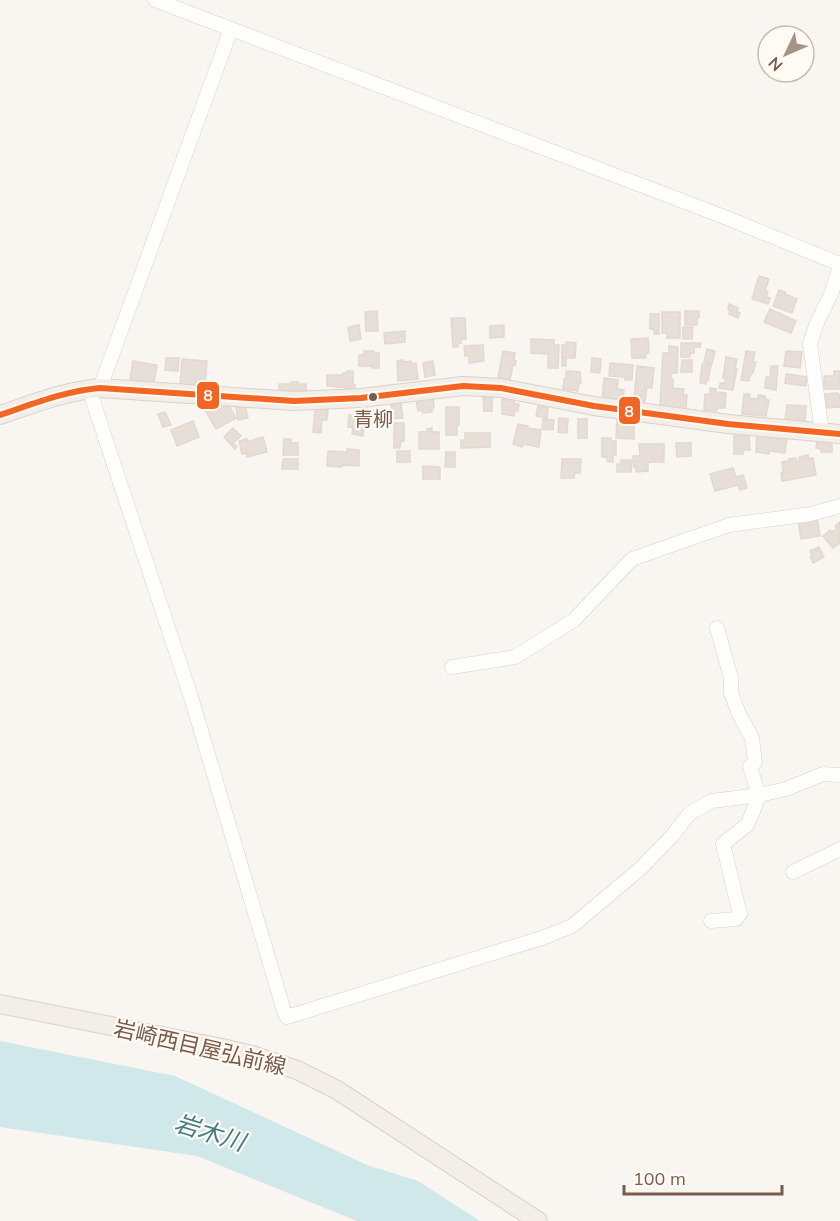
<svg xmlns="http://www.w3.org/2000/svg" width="840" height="1221" viewBox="0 0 840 1221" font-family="Mulish,'Noto Sans JP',sans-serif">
  <rect width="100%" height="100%" fill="#f9f5f0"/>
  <path fill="#d0e8ea" d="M0,1041L175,1076L367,1165L418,1181L480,1221H357L197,1156L0,1127Z"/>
  <path fill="#e6ded7" stroke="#e2d8d2" stroke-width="1.5" d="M759,276L769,279L765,291L768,292L766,297L770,298L768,304L752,299Z
    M779,290L785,292V294L797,299L792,313L773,306Z
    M729,304L738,308L737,312L740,313L738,318L729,314L730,310L728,309Z
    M770,309L796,321L791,333L764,322Z
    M377,311L378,331H366L365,312Z
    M685,311H699V318H697V325H685Z
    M662,312H680V338H667V333H662Z
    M650,314H659V334H654V329H650Z
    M451,318H465L466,339H461V343H458V347H453Z
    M359,325L361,339L350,341L348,327Z
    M504,325V337L490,338V326Z
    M683,327H693L692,339H683Z
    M405,331V342L385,344L384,333Z
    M648,338L649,353L645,354L646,358H632L631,339Z
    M531,339L554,340V345H559L558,368H548V354L531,353Z
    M566,342L576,343L575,358H566V366H562V345H566Z
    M681,343H701L700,347H694V353H690V357H681Z
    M483,345L484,361L469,363V356H465L464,346Z
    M669,346L678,347L677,373H671V379H673V388L684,389L683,395H687L686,409L660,407L663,353H669Z
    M707,349L715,351L712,364L704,362Z
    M364,351H374V353H379V368H372V366H359V355H364Z
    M503,351L515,353L514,361H516L515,366L513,365L510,380L498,378Z
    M746,351L755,352L753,362H756L753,373H751L749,381L741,380Z
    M786,351L802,352L800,368L784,366Z
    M726,357L737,359L735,369H737L733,390L719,388L720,383H725L726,379L723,378Z
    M166,358H179L178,371L165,370Z
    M592,358L601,359L600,373L591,372Z
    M182,359L207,361L205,383L195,382V386L180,385Z
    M403,360V362L411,361V364L416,363L418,379L398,381L397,361Z
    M682,360H692V372H681Z
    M133,361L157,365L154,383L130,379Z
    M433,361L435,375L425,377L423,363Z
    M610,363L633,365L632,380H625V377L609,376Z
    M702,364L711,365L708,381L706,380V384L700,383Z
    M637,366L654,368L652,388L647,387L645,402L634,401Z
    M771,366H778L776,390L765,388L766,377H770Z
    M347,371H353V385H355V389H345V387H336V386H327V375H343V373H347Z
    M566,371L580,372L581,383H579L578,391L563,389L564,379H566Z
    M834,371H840V389H821V384H824V376H834Z
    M786,374L807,377L806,386L785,383Z
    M604,378L618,380L617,389L624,390L623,402L602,400Z
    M291,382H298V384H306V391H279V384H291Z
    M710,388L716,389V392L726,393L725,408H717V411L704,410L705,394H710Z
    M838,393V395H840V407L826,408L825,394Z
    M744,394H750L749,398L758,399V395L765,396V399L769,400L766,416L742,414Z
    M483,397H492V411H484Z
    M433,398L434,408H432V412L423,413L422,410L418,411L416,400Z
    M502,399L514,401V403L519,404L518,411L515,410L514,416L502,414Z
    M401,403L403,418L393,419L391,404Z
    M213,404L217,411L228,404L236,418L216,429L204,408Z
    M787,405L806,406L805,422L785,420Z
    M245,406L248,418L238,420L236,408Z
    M538,406L548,408L547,418L536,416Z
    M446,407H459V425H457V435H446Z
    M315,409L328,410L327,420H322L321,433L313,432Z
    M165,412L171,425L163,427L158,414Z
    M349,415L365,418L363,436L352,434L353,428L348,427Z
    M617,417H634V439L616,438Z
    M559,418L568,419L567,433L558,432Z
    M543,419L554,420L553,430L542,429Z
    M578,419H587V438H578Z
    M193,421L199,437L177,446L171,430Z
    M394,423H404V441H401L400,448H394Z
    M518,424L528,426V428L541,430L539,447L523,444L522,447L513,444Z
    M233,428L241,436L233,443L237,447L235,449L224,437Z
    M432,428V432H439V449H419V432H427V429Z
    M465,433H490V447L461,448V440H465Z
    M757,433L787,436L785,453L769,451V454L756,452Z
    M734,436H749L750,450H743V454H734Z
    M263,437L267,452L247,457L246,453L242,454L239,441L247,439V442Z
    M602,438H611V441H616V455H613V462L607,461V457H602Z
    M832,438V452H821V449L816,448L817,440Z
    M284,439H291V443H298V455H283Z
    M676,443H691V456L677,457Z
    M639,444H664V462H648V471L636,472V467H634L633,456H640Z
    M347,449L359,450V466L342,465V467L327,466L328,451L347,452Z
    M397,451H410V462H397Z
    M446,452H455V467H445Z
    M808,455L809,459L813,458L816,475L782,481L781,473H783L782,462L789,461V459L796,458V461L800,460L799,457Z
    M283,459H298V469H282Z
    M562,459H581L580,473H575L574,478H561Z
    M621,460H632L631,472H617V464H621Z
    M423,466L440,467V479H423Z
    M733,468L736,477L743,475L747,488L740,490L738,485L715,491L710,474Z
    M817,517L820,536L801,539L798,520Z
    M840,522V543L833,548L823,536L830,530L832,532L837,529L835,526Z
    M819,547L824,557L813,563L810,557L812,556L810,551Z"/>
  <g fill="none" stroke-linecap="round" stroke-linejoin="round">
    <defs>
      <path id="minor" d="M155,0L722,216L840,264
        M100,388L231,29
        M89,389L191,697L284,1011L287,1017L542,938L572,926L641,868L672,836L690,813L712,801L759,795L786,789L823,774L840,775
        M822,432L810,344L816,325L831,294L840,266
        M452,667L515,657L574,620L632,559L729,525L811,514L840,506
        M793,872L840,849
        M711,921L736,919L740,914L723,844L747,825L754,809L759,795L750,767L755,762L752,738L739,714L731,693V678L717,628"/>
      <path id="major" d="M0,415C33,404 65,391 100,388L294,401L361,398L463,386L501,388L594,406L728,424L840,434
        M0,1004L222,1048L252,1055L297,1070L337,1090L538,1221"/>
    </defs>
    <use href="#minor" stroke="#d7d1cb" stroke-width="15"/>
    <use href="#major" stroke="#dad1cc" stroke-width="20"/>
    <use href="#minor" stroke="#fefefd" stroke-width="14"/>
    <use href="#major" stroke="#f3eee8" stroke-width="18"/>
    <defs>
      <path id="bus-1" d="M0,415C33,404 65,391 100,388L294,401L361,398L463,386L501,388L594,406L728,424L840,434"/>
    </defs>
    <use href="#bus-1" stroke="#fffaf3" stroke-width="10"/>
    <use href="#bus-1" stroke="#f26522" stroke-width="6"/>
  </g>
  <circle fill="#7a5c4d" stroke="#fffaf3" stroke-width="2" cx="373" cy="397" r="5"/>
  <g text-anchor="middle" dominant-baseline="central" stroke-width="4.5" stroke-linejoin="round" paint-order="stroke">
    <g font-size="20" fill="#7a5c4d" stroke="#fffaf3">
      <text x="373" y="418">青柳</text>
    </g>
    <g font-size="22" fill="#7a5c4d" stroke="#fffaf3">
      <text transform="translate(200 1047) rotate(13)">岩崎西目屋弘前線</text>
    </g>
    <g font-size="24" font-style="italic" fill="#437c86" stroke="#fffaf3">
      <text transform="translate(210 1132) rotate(17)">岩木川</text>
    </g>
  </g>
  <g stroke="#fffaf3" stroke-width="2">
    <rect x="196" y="381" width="24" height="29" rx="6" fill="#f26522"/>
    <rect x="618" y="396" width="23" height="29" rx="6" fill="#f26522"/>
  </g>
  <g font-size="16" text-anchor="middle" font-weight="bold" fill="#fff">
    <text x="208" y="401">8</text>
    <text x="629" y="417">8</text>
  </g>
  <g transform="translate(786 54) rotate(226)"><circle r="28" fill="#fffaf3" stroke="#cabbb1" stroke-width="1.5"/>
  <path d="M0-4.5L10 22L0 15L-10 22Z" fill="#a69286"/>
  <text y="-9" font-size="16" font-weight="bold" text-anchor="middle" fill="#7a5c4d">N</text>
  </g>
  <path d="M624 1185v9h158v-9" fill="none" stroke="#7a5c4d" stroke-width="3"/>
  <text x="633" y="1185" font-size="18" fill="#7a5c4d" stroke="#fffaf3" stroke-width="4.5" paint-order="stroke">100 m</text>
</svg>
